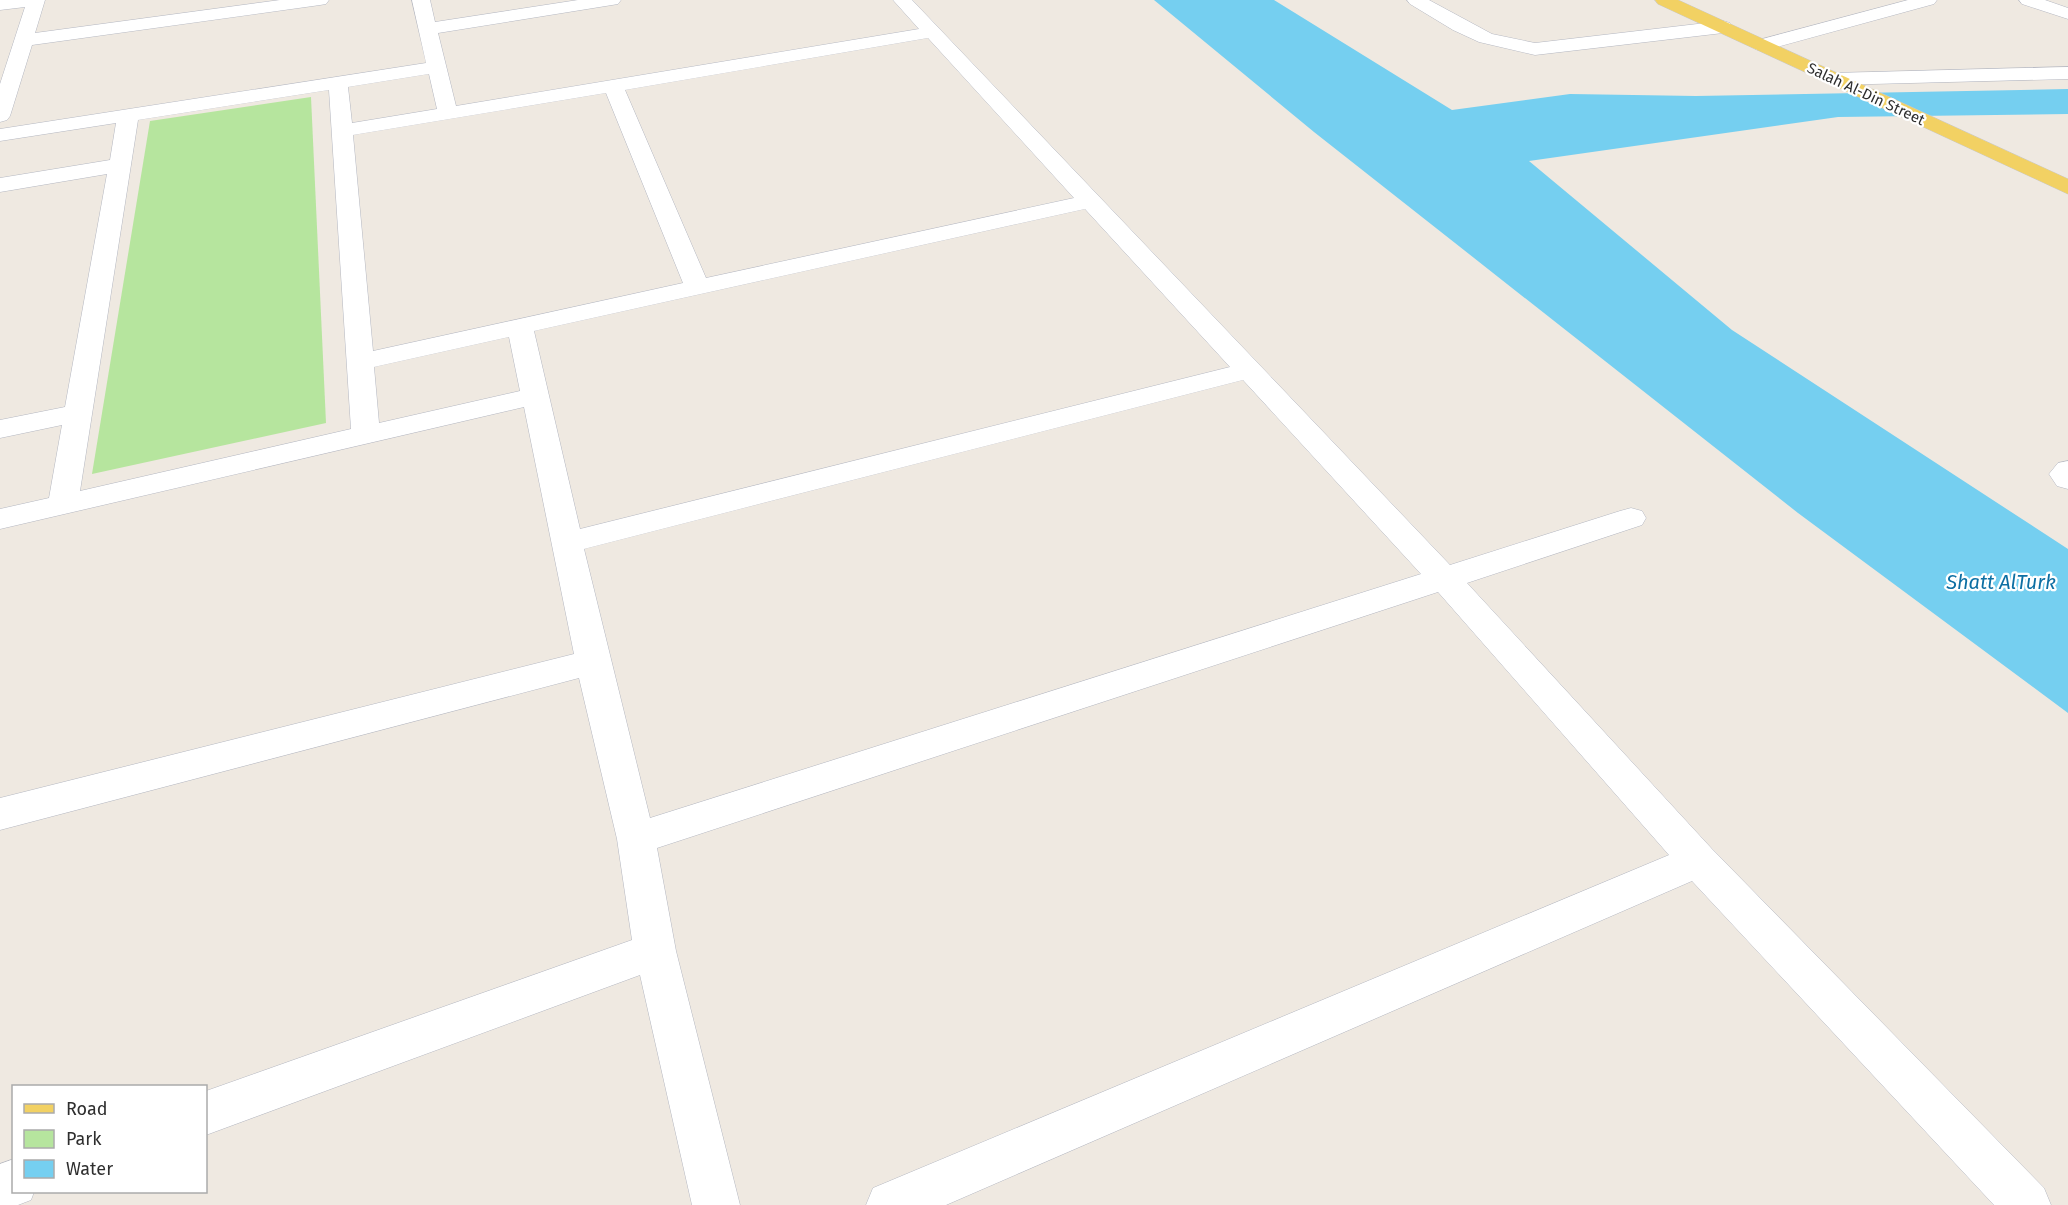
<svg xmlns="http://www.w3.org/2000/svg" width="2068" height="1205" viewBox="0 0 2068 1205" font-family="'Fira Sans',sans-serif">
  <rect width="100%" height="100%" fill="#efe9e1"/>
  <path fill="#b6e59e" d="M311,97L326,423L92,474L150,121Z"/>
  <path fill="#75cff0" d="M1154,0H1274L1452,110L1570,94L1696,96L2068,89V114L1838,117L1529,161L1732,330L2068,549V713L1798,513L1314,132Z"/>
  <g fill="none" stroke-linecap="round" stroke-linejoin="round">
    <defs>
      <path id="minor" d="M0,0H45L35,33L280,0H329L326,4L320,5L32,45L10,116L7,120L0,122V84L25,7L0,10Z
        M412,0H430L435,22L578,0H621L618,4L612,5L438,33L456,106L919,29L893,0H912L1450,565L1620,511L1631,508L1642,511L1646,518L1642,525L1467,583L1712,849L2044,1188L2051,1205H1994L1692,881L946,1205H866L873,1188L1669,855L1438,592L657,848L676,951L740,1205H692L640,975L206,1135V1091L632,940L617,839L579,678L0,830V798L574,654L524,407L0,529V509L49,498L62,425L0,438V420L65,407L107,174L0,192V178L110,160L116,123L0,141V129L426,63ZM928,38L1074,198L706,278L625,90ZM429,74L437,109L352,123L348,87ZM329,90L351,429L80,491L138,120ZM606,93L683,283L373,351L353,135ZM1085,209L1230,367L580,529L534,331ZM509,337L520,391L379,423L374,367ZM1243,380L1421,574L650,818L584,549Z
        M1407,0H1429L1492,34L1535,43L1723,21L1730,23L1732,27L1730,31L1723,33L1535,55L1479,42L1453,30L1410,4Z
        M1908,0H1937L1934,4L1762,51L1755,49L1753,45L1755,41Z
        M2019,0H2045L2068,8V19L2022,4Z
        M2068,67V79L1834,85L1827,83L1824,79L1827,75L1834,73Z
        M2068,461V489L2057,486L2049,474L2058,463Z
        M14,1159V1192H34L31,1200L18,1205H0V1164Z"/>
      <path id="major" d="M1655,0H1678L2068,179V194L1658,4Z"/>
    </defs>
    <use href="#minor" stroke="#b4b7c1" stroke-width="1"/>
    <use href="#major" stroke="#c9c9c9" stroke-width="1"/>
    <use href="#minor" fill="#fff" fill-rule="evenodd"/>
    <use href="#major" fill="#f2d163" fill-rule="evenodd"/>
  </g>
  <g text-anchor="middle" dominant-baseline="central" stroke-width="4.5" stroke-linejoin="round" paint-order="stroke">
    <g font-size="15" fill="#2e2e2e" stroke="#fff">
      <text transform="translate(1866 94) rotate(25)">Salah Al-Din Street</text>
    </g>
    <g font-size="20" font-style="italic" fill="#0d6fa3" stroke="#fff">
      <text x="2001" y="582">Shatt AlTurk</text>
    </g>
  </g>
  <rect x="12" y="1085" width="195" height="108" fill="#ffffff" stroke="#ababab" stroke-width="1.5"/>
  <rect x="24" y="1104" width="30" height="9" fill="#f2d163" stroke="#ababab" stroke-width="1.5"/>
  <text x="66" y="1115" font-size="18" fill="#2e2e2e">Road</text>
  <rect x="24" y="1130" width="30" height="18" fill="#b6e59e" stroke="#ababab" stroke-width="1.5"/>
  <text x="66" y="1145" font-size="18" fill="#2e2e2e">Park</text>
  <rect x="24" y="1160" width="30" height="18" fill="#75cff0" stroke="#ababab" stroke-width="1.5"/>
  <text x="66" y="1175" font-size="18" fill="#2e2e2e">Water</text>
</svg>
